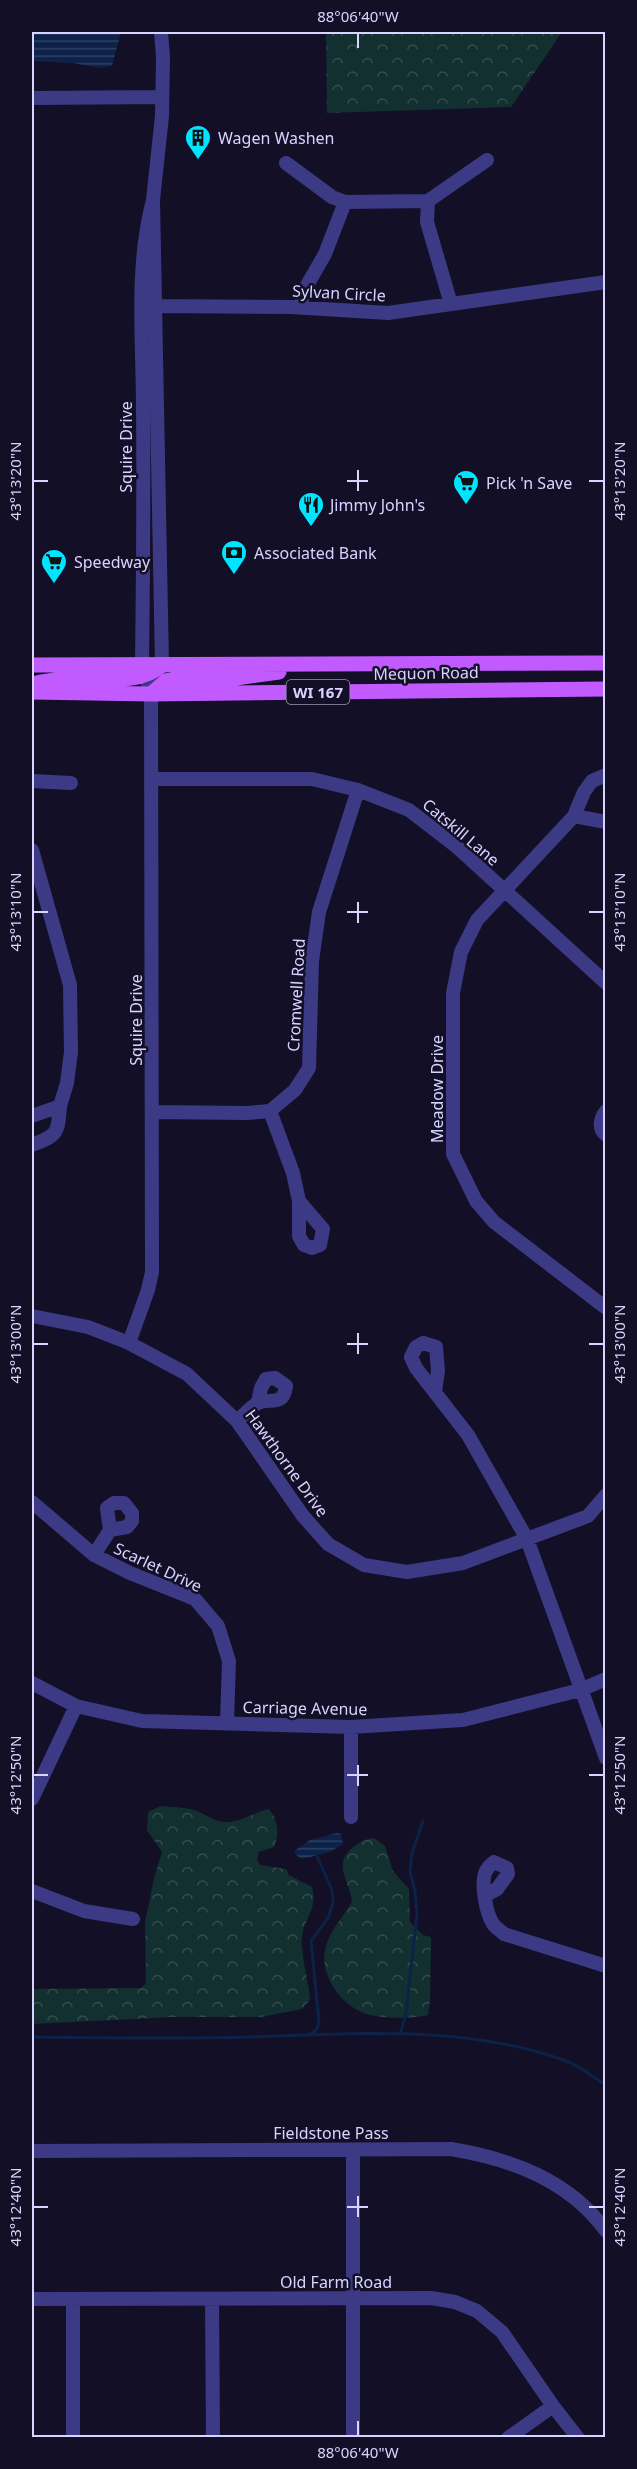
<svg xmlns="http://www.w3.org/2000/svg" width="637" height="2469" viewBox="0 0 637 2469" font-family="'Noto Sans',sans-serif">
  <defs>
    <pattern id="forest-crowns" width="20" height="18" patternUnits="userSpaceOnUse" patternTransform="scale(1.5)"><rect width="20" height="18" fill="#12302f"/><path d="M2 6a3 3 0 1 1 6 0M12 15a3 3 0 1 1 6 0" fill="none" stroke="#344d4e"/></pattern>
    <pattern id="water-rules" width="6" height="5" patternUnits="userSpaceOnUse" patternTransform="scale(1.5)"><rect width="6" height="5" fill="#0c2248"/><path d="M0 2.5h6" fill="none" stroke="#2f4163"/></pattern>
  </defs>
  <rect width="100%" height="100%" fill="#130f26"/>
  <path fill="url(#forest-crowns)" d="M326,32H562L511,107L327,113Z
    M161,1806C171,1807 184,1807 194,1810C204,1813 213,1821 224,1822C240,1823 254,1812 269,1809C278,1821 280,1833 274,1847L259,1852L257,1859L260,1865L286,1869L289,1875L312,1887C318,1910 304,1917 302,1937C300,1952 309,1982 310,2000L302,2009L261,2017H174L32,2024V1989L141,1988L146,1983L145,1923L154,1878L162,1852L147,1830L148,1812Z
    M374,1838L385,1846L393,1871L409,1889L410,1922L423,1935L431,1937L430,2001L428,2015C412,2019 380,2019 364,2013C339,2004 318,1972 326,1946C331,1929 343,1917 352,1902C350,1881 332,1866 352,1848C359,1842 365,1839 374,1838Z"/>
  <path fill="url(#water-rules)" d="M32,32H121L112,66L100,68L73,63L32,61Z
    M337,1833L341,1834L343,1844L330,1852L302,1859L296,1855L294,1851L310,1840Z"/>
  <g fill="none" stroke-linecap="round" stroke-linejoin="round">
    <path stroke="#0c2248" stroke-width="3" d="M312,2033L317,2029L319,2021L311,1941L328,1918L333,1903L332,1890L317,1856
      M400,2034L406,2014L417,1914L415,1891L410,1872L412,1853L423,1821
      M32,2037C104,2038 178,2039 250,2037C356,2034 465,2024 566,2061C580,2066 593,2077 606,2085"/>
    <path stroke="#3d3a85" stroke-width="14" d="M32,98L162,97
      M286,163L332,197L345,202L428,201L487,160
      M428,201L427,222L451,304
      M149,306L291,307L388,313L606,282
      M300,307L306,287L325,254L345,202
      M158,675L162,665L153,200L162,116L163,57L161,32
      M606,775L592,781L584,792L574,816L477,920L461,952L453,993V1154L476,1201L494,1222L606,1308
      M152,779H312L358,790L409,810L457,847L606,983
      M32,781L71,783
      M574,816L606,822
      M32,850L70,985L71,1052L67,1083L60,1106L32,1116
      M270,1111L293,1173L299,1201V1236L304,1245L312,1248L320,1245L323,1229L299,1201
      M606,1111C600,1119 598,1129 606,1135
      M153,1112L247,1113L270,1111L295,1090L309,1068L312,961L319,912L358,790
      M32,1145C58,1135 58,1133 60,1106
      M32,1316L88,1327L129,1343L187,1374L237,1421L303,1516L328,1544L364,1565L407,1572L463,1563L588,1516L606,1495
      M129,1343L148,1290L152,1272L151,694L142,665C143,579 144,494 143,409C143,339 135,268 153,200
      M435,1392L438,1371L436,1347L423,1343L416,1347L411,1357L416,1368L468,1435L527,1539L606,1758
      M237,1421C243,1416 249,1409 256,1404C269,1396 283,1409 286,1386L275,1378L266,1379L261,1388L258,1402
      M32,1502L94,1555L130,1573L195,1599L218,1626L229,1661L227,1722
      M94,1555L110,1530L107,1508L114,1503H124L132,1513V1521L127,1527L110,1530
      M32,1683L76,1706L142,1721L351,1727L463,1720L580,1690L606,1679
      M351,1727V1817
      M32,1799L76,1706
      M32,1891L84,1911L133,1919
      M486,1895L497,1889L508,1874L507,1868L494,1862C490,1865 487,1868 485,1873C481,1885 486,1913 493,1924C496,1928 501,1931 504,1934L606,1966
      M353,2150V2438
      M32,2151L451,2149C511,2159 569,2180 606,2231
      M32,2299L431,2298L455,2302L477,2311L502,2332L553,2406L578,2438
      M73,2299V2438
      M212,2299L213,2438
      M508,2438L553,2406"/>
    <path stroke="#c25bff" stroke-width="15" d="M32,665L606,663
      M32,684C45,681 60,679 74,678C103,677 138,686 162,665
      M32,692L151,694L606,689
      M151,694L166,681L177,679H229L279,672"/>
  </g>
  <path fill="none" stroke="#d9d4ff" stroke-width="2" d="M358,33V48M358,470V491M33,481H48M347,481H368M589,481H604M358,902V923M33,912H48M347,912H368M589,912H604M358,1333V1354M33,1344H48M347,1344H368M589,1344H604M358,1765V1786M33,1775H48M347,1775H368M589,1775H604M358,2196V2217M33,2207H48M347,2207H368M589,2207H604M358,2421V2436"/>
  <defs>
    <symbol id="building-pin" viewBox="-11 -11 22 30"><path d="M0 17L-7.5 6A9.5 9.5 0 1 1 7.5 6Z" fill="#00e5ff" stroke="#130f26"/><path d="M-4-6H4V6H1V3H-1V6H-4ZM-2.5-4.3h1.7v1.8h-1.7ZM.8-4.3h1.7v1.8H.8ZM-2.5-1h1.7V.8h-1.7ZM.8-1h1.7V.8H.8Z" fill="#111"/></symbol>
    <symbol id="supermarket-pin" viewBox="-11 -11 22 30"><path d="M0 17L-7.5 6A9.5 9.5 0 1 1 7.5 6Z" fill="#00e5ff" stroke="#130f26"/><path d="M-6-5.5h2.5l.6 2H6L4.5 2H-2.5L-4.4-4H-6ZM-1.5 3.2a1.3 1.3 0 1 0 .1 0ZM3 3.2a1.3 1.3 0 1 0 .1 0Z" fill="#111"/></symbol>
    <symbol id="restaurant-pin" viewBox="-11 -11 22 30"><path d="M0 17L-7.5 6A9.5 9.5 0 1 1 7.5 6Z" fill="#00e5ff" stroke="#130f26"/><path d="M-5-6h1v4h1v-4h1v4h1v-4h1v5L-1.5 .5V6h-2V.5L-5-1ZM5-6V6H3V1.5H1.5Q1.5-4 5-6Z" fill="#111"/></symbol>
    <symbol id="bank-pin" viewBox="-11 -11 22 30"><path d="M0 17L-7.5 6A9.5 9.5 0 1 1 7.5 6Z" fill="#00e5ff" stroke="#130f26"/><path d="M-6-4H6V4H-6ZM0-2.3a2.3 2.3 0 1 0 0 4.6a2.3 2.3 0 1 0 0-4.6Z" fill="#111"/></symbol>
  </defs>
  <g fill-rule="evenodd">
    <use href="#building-pin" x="183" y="123" width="30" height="40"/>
    <use href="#supermarket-pin" x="451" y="468" width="30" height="40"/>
    <use href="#restaurant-pin" x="296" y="490" width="30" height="40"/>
    <use href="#bank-pin" x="219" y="538" width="30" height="40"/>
    <use href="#supermarket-pin" x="39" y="547" width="30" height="40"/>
  </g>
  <g text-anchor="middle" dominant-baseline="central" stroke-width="5" stroke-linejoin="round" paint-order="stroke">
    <rect fill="#130f26" stroke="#9e99be" stroke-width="1.5" x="286.5" y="680" width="63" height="24" rx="4.5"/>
    <g font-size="15" font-weight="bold" fill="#d9d4ff">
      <text x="318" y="692">WI 167</text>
    </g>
    <g font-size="16" fill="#d9d4ff" stroke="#130f26" text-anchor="start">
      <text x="218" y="138">Wagen Washen</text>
      <text x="486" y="483">Pick 'n Save</text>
      <text x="330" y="505">Jimmy John's</text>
      <text x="254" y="553">Associated Bank</text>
      <text x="74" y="562">Speedway</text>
    </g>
    <g font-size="16" fill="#d9d4ff" stroke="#130f26">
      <text transform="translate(339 293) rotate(3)">Sylvan Circle</text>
      <text transform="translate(126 447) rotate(-90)">Squire Drive</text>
      <text transform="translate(426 673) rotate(-1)">Mequon Road</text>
      <text transform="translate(461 832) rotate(40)">Catskill Lane</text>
      <text transform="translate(296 995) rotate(-87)">Cromwell Road</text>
      <text transform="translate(136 1020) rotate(-90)">Squire Drive</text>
      <text transform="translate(437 1089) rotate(-90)">Meadow Drive</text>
      <text transform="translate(287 1463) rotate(54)">Hawthorne Drive</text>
      <text transform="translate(158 1567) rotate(25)">Scarlet Drive</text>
      <text transform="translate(305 1708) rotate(1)">Carriage Avenue</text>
      <text x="331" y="2133">Fieldstone Pass</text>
      <text x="336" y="2282">Old Farm Road</text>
    </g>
  </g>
  <rect width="637" height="2469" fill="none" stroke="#130f26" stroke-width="66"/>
  <rect x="33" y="33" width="571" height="2403" fill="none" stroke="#d9d4ff" stroke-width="2"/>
  <g font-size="15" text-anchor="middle" fill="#d9d4ff">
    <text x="358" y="22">88°06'40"W</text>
    <text transform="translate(16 481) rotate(-90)" y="5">43°13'20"N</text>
    <text transform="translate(620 481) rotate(-90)" y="5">43°13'20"N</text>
    <text transform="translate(16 912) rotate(-90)" y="5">43°13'10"N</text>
    <text transform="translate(620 912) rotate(-90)" y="5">43°13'10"N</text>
    <text transform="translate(16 1344) rotate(-90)" y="5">43°13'00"N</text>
    <text transform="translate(620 1344) rotate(-90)" y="5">43°13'00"N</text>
    <text transform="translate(16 1775) rotate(-90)" y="5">43°12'50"N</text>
    <text transform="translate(620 1775) rotate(-90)" y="5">43°12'50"N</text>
    <text transform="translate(16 2207) rotate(-90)" y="5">43°12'40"N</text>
    <text transform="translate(620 2207) rotate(-90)" y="5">43°12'40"N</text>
    <text x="358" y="2458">88°06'40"W</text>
  </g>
</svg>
